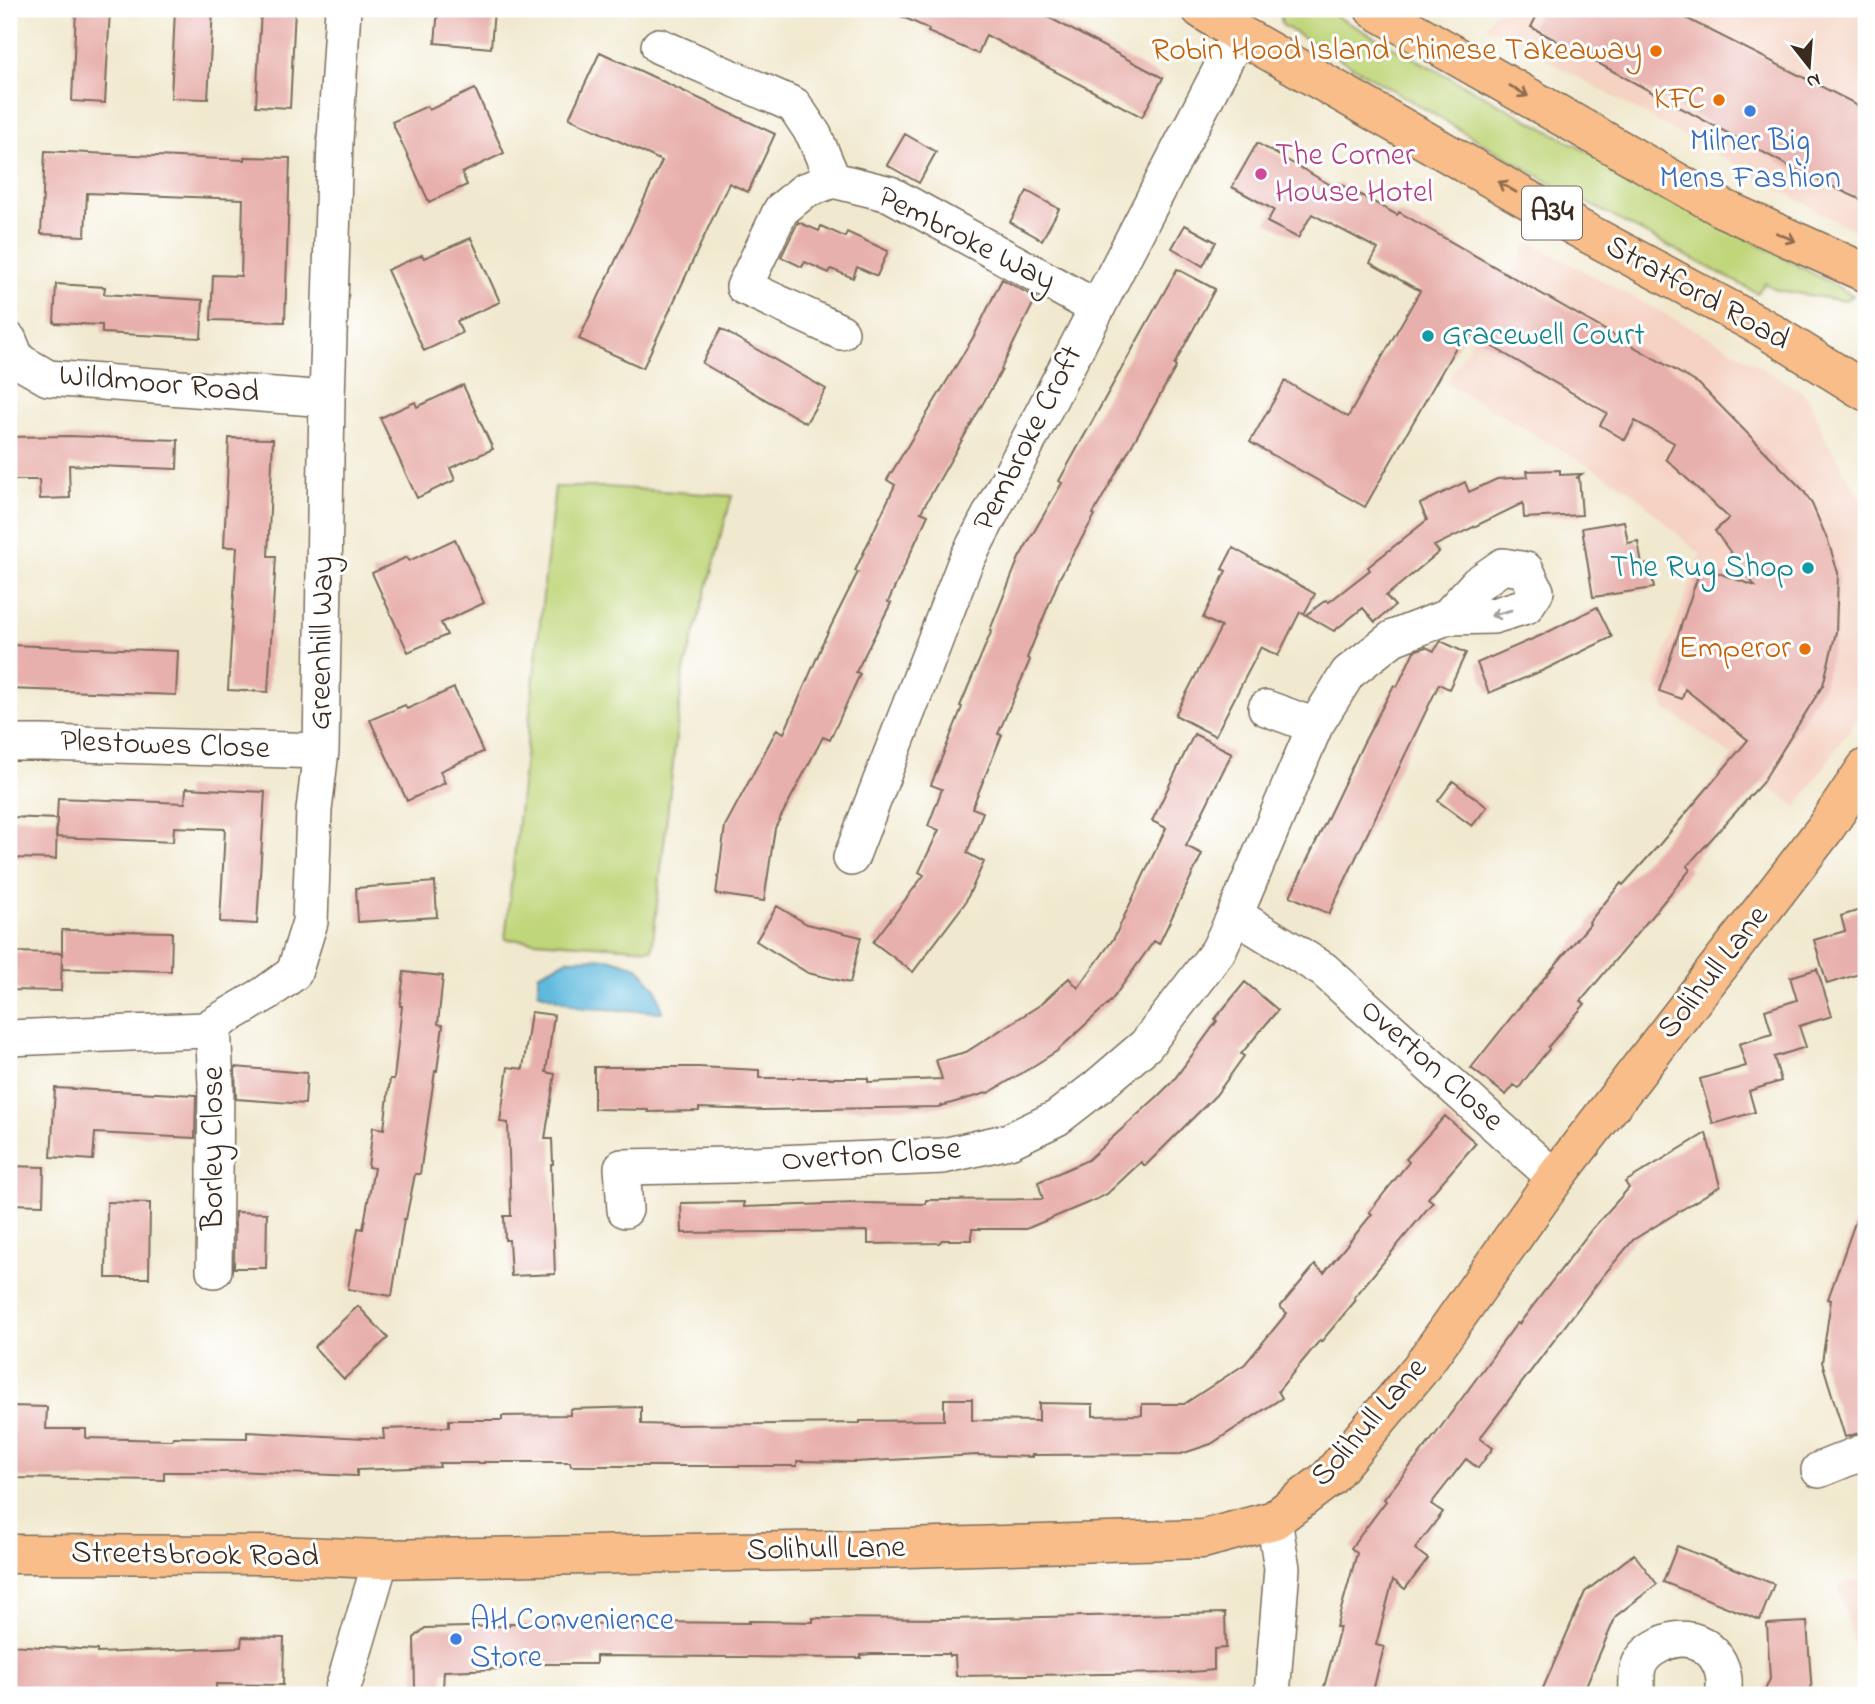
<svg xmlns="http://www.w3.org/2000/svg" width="1875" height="1704" viewBox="0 0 1875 1704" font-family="'Indie Flower',sans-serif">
  <rect width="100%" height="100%" fill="#fff"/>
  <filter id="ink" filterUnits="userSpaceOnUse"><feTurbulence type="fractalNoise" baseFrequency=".0143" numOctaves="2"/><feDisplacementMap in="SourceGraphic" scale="14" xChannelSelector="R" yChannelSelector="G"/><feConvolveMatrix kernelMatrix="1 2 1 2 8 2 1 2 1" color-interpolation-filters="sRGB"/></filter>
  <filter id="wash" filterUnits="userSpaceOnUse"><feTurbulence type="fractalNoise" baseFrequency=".00686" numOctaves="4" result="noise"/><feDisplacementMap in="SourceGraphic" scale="28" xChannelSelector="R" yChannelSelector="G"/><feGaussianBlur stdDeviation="1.57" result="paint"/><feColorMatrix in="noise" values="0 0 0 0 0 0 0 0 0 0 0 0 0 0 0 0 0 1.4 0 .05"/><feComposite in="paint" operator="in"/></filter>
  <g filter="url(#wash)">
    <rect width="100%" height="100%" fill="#f1e9cf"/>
    <path fill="#f5d2c2" d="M1496,9H1866V231L1847,227L1486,26Z
      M1529,242L1728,347L1802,392L1811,402L1826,440L1853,486L1866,503V702L1862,711L1797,807L1762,782L1734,757L1666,709L1655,683L1700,555L1630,490L1446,383L1511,277Z
      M1866,1578V1690L1838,1585Z"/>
    <path fill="#c0d67a" stroke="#7e804c" stroke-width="2" d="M1283,9H1323L1853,295L1844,301L1777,290L1765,283L1757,293L1561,189L1282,25L1280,12Z
      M555,487H607L732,496L683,675L652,949L505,939Z"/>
    <path fill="#5fb9dd" stroke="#4d727e" stroke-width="2" d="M608,958L638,967L657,990L662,1012L583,1008L538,992V974L569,959Z"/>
    <g id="blocks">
      <path fill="#e8b0ac" d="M76,9H110L105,103L72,101Z
        M175,9H213L208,99L171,98Z
        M261,9H295L290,108L256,106Z
        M438,9H494L491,48L435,43Z
        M886,9H1033L1163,78L1142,117L986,35L978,54L928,32L929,29Z
        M1540,9H1668L1850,101L1866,112V202L1796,170L1531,27Z
        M600,52L775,134L748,192L729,183L643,368L579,339L662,161L569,118Z
        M475,89L504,153L462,173L467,185L429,202L392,122L427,106L429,110Z
        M905,134L936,152L919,183L887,165Z
        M1257,143L1336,188L1339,183L1397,215L1399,212L1699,384L1803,490L1812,504L1828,541L1838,573L1836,632L1823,685L1762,783L1687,866L1690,870L1581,1001L1585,1004L1548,1047L1549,1049L1533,1069L1519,1088L1514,1085L1506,1095L1471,1068L1517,1010L1590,924L1589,922L1621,883L1623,885L1660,844L1748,740L1685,689L1682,699L1659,691L1701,567L1755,586L1715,531L1729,518L1666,459L1674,443L1635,421L1625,440L1600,425L1607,413L1465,331L1365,507L1250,442L1285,381L1348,417L1420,291L1370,263L1378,249L1312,214L1298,238L1267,222L1274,210L1232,187Z
        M45,151L244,160V157L290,158L285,322L211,320L213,275L241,276L243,199L87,193L85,236L41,234Z
        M1027,191L1059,209L1042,240L1010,222Z
        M798,222L819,231L821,226L845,237L847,232L888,251L877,276L857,267L853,278L831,269L829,273L805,262L802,267L781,257Z
        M1185,225L1216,242L1203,266L1172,248Z
        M471,238L500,302L457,321L462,333L424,351L387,270L422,255L424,258Z
        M1177,269L1215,289L1174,365L1176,367L1093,514L1095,515L1060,577L1027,658L1030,660L998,734L1002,735L972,808L983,812L967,853L984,862L965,903L913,972L873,942L924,875L919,872L939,830L928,826L942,789L931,785L962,707L960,706L992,630H990L1019,558L1062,483L1059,481Z
        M1002,279L1036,298L1001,369L1002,370L921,512L928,515L888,602L891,603L856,672L860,674L830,740L823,737L775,828L764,901L716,894L725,826L777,729L784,733L822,646H821L858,572L855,571L895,485L887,480L974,336Z
        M56,284L105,287L104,294L203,300L201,338L102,333V325L54,323Z
        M721,329L826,389L806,423L702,363Z
        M463,385L493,449L450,468L455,480L417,498L380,418L415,402L417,407Z
        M69,436L178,440L177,469L69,465L70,498L40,499L39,480H9V437Z
        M229,438L273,439L268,556H276L268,692L228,690L237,547H224Z
        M1560,470V475L1582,474L1576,478L1579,477L1582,515L1524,518L1523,503L1434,546L1439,552L1386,596L1395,606L1375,622L1363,608L1334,631L1306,615L1326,600L1329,602L1370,570L1368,567L1427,520L1420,504L1465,482L1469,492L1497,479L1528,477L1527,471Z
        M1624,521L1628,543L1638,541L1642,565L1650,564L1654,588L1593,597L1582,528Z
        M455,539L484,603L441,623L447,635L408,652L372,573L407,557L409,561Z
        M1233,548L1315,594L1304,614L1300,612L1278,656L1261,647L1215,736L1175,715L1221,627L1203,618L1226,571L1222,569Z
        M1597,607L1612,637L1544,670L1489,693L1477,663L1542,635Z
        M1441,641L1466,653L1449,689L1439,684L1329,914L1290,896L1363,744L1394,685L1397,687L1414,651L1426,647L1434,651Z
        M9,645L178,651L176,695L9,689Z
        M454,688L483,752L440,771L445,783L407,801L370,720L405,705L407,709Z
        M1194,734L1232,753L1186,846L1202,854L1159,944L1154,941L1111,1001L1057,1051L1027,1070L990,1092L938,1107L763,1110L699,1108V1111L648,1112V1110L594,1109V1067H698L759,1070V1078H868V1082L942,1079L936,1060L966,1052L1040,1005L1069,978L1078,988L1114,938L1166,828L1152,821Z
        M1453,781L1487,807L1472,826L1438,801Z
        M186,788L265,792L257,924L220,922L225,829L174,827L173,842L56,837L58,798L185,803Z
        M9,817L57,819L56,859L9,858Z
        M435,882L437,917L358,922L356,888Z
        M777,906L807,924L861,937L850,983L808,973L756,941Z
        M1866,908V979L1861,980L1859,974L1827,984L1814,940L1845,931L1841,916Z
        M62,930L172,932L171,971L62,969Z
        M9,952L62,953L61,991L9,990Z
        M1817,969L1832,1016L1799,1026L1806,1047L1774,1057L1781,1081L1749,1091L1755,1112L1713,1124L1700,1079L1746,1066L1739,1044L1772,1034L1765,1010L1797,1000L1790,977Z
        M404,972L443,976L438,1024L443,1025L437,1071H435L420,1174H415L406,1219H404L392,1296L348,1289L358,1228L363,1229L374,1168L368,1167L373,1127L384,1129L390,1079H394L402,1006H400Z
        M1245,982L1278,1010L1241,1054L1244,1056L1216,1095L1145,1166L1141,1162L1107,1194L1097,1199L1026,1229H972V1240H942L939,1243L868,1244V1231L682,1233L681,1203L744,1202V1207L855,1203L926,1204V1200L1043,1199L1038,1182L1088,1160L1158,1096L1173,1081L1217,1021L1215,1019Z
        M531,1012L554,1015L546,1072L555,1074L545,1139H552L553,1164H551L555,1274L511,1276L509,1240H505L504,1216H511L508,1123L500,1122L508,1067L523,1069Z
        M235,1067L307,1073L305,1104L236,1099Z
        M55,1088L196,1095L195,1138L95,1133L93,1160L51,1157Z
        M1445,1116L1476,1143L1428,1198L1433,1202L1354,1298L1356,1300L1321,1342L1320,1340L1278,1391L1282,1398L1211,1444L1181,1454L1032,1455V1457L977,1455L855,1462L797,1461V1466H571L570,1462H484V1463H439L440,1467L357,1470V1476L235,1471V1472H164V1480L9,1478V1428H12V1406L47,1407L46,1429H86V1438L172,1440L173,1437L247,1438V1432L384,1439L383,1429L449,1427V1420H502V1416L570,1415V1409L641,1407V1424L675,1425L860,1423V1421L944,1420V1399H972V1420L1039,1421V1403L1093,1404V1416L1142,1415V1404H1184L1245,1364L1287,1313L1280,1307L1315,1265L1324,1273L1372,1214L1369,1212L1409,1162L1406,1159Z
        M1706,1133L1720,1186L1633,1240L1602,1277L1480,1438L1493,1448L1478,1468L1466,1459L1431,1504L1443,1512L1415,1549L1428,1559L1405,1589L1393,1580L1376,1645L1384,1647L1372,1695H1322L1340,1627H1336L1357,1553L1351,1548L1386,1501L1384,1499L1435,1435L1517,1323L1519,1324L1592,1229L1629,1188L1625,1182Z
        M9,1166L44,1167L43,1205L9,1204Z
        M1863,1200H1866V1315L1859,1366L1866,1390V1431L1845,1437L1822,1362L1831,1300L1828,1299Z
        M107,1202L150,1203L149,1278H106Z
        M235,1212L267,1213L266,1268H234Z
        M358,1306L388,1338L344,1379L314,1347Z
        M1677,1546L1774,1584L1760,1620L1663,1582Z
        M1634,1554L1657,1584L1616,1616L1582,1695H1540L1585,1592Z
        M1225,1613L1226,1648L1214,1649V1670L1179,1673L956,1676L955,1656H949V1654H871L861,1655V1658L596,1656V1664H501V1669L444,1671L443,1689L415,1688L414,1638L425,1628L509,1626V1623L646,1624V1622L749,1623V1621L813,1622V1618L949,1619Z
        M1807,1622L1812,1695H1763L1770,1679L1767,1624Z
        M242,1637L284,1638L283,1685L216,1684V1690H201L202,1695H62L9,1693V1645L97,1650V1653L147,1651L241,1647Z"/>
    </g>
  </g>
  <g filter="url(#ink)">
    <use href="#blocks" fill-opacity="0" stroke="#7b6d5c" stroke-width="2"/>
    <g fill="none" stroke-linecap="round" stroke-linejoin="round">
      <defs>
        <path id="minor" d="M659,46L794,105L814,135L833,180
          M841,332L744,287L781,210L804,191L833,180L890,194L1097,308
          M9,340L17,360L48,378L327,399
          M1315,726L1348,673L1393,638L1447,617L1493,616L1526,606L1536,591L1526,570L1503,566L1477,584L1447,617
          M9,743H43L321,751
          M851,858L965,563L1239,34
          M1235,915L1315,726L1266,708
          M213,1025L216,1084L214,1270
          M9,1038L204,1030L265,994L294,973L310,922L314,810L321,751L327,399L335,141L343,9
          M625,1210L622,1167L732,1165L943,1156L1009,1141L1057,1118L1097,1087L1146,1045L1218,951L1235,915L1324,970L1555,1178
          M1819,1470L1866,1451
          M341,1695L381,1559
          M1272,1695L1282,1568L1274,1520
          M1637,1695C1637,1687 1636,1676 1638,1668C1641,1657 1650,1650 1660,1645C1696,1626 1731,1657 1723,1695"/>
        <path id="major" d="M9,1554L273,1555L381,1559L841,1550L1203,1539L1274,1520L1329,1478L1420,1369L1555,1178L1824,830L1866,768"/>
        <path id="highway" d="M1201,9L1239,34L1576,227L1762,327L1865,391
          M1374,9L1724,209L1866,273"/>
      </defs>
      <use href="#minor" stroke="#7b6d5c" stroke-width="38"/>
      <use href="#major" stroke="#7b6d5c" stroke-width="41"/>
      <use href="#highway" stroke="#7b6d5c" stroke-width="41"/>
      <use href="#minor" stroke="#fff" stroke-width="35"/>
      <use href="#major" stroke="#f8bd89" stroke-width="38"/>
      <use href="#highway" stroke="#f8bd89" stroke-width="38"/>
    </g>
    <defs><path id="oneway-shaft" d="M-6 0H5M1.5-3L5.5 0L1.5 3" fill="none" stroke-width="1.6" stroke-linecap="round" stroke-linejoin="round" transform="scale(1.75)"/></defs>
    <g stroke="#906c4e">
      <use href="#oneway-shaft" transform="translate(1519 91) rotate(30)"/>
      <use href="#oneway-shaft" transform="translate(1507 187) rotate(-150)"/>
      <use href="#oneway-shaft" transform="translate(1786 237) rotate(24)"/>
    </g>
    <use stroke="#a79f9a" href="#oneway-shaft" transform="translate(1501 613) rotate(164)"/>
  </g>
  <g fill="#e8710a" stroke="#fff" stroke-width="2.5">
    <circle cx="1656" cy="51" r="7"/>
    <circle cx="1719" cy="100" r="7"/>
    <circle cx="1805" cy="649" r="7"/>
  </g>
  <g fill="#3f7fe0" stroke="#fff" stroke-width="2.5">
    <circle cx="1750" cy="111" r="7"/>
    <circle cx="456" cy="1639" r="7"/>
  </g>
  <circle fill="#d1479c" stroke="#fff" stroke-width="2.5" cx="1261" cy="174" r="7"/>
  <g fill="#0f9aa8" stroke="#fff" stroke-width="2.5">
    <circle cx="1428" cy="336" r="7"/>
    <circle cx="1808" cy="568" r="7"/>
  </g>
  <g text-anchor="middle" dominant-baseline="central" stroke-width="6" stroke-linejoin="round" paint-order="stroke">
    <rect fill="#fff" stroke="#766a62" stroke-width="2" x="1522" y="186.5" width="60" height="53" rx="5"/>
    <g font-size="30" font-weight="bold" fill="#3b2a1e">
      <text x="1552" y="213">A34</text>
    </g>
    <g font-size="32" fill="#c56008" stroke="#fff" text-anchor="end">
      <text x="1642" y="51">Robin Hood Island Chinese Takeaway</text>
      <text x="1705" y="100">KFC</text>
      <text x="1791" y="649">Emperor</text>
    </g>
    <g font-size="32" fill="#366cbe" stroke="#fff">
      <text x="1750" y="142">Milner Big<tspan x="1750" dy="37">Mens Fashion</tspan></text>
      <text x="470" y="1621" text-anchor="start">AH Convenience<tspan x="470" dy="37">Store</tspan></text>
    </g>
    <g font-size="32" fill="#b23c85" stroke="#fff" text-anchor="start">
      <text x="1275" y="156">The Corner<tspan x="1275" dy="37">House Hotel</tspan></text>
    </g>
    <g font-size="32" fill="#3b2a1e" stroke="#fff">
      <text transform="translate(966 240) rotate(27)">Pembroke Way</text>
      <text transform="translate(1697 294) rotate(29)">Stratford Road</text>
      <text transform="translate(159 385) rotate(5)">Wildmoor Road</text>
      <text transform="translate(1029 439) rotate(-63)">Pembroke Croft</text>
      <text transform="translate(323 643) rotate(-89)">Greenhill Way</text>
      <text transform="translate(165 746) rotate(2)">Plestowes Close</text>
      <text transform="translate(1714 973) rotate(-52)">Solihull Lane</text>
      <text transform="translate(1431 1066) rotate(42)">Overton Close</text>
      <text transform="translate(214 1148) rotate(-90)">Borley Close</text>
      <text transform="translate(871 1156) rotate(-4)">Overton Close</text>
      <text transform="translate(1370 1423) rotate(-49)">Solihull Lane</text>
      <text transform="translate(826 1550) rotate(-1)">Solihull Lane</text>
      <text transform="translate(195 1556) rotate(1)">Streetsbrook Road</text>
    </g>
    <g font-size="32" fill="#0d838f" stroke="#fff" text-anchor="start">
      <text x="1442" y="336">Gracewell Court</text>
      <text x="1794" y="568" text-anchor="end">The Rug Shop</text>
    </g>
  </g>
  <rect width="1875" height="1704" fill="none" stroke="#fff" stroke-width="35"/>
  <g transform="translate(1809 66) rotate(163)" stroke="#ffffff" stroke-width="5" paint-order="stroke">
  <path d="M0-5L12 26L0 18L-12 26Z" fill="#3b2a1e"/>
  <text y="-10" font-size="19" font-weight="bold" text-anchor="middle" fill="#3b2a1e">N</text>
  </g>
</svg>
